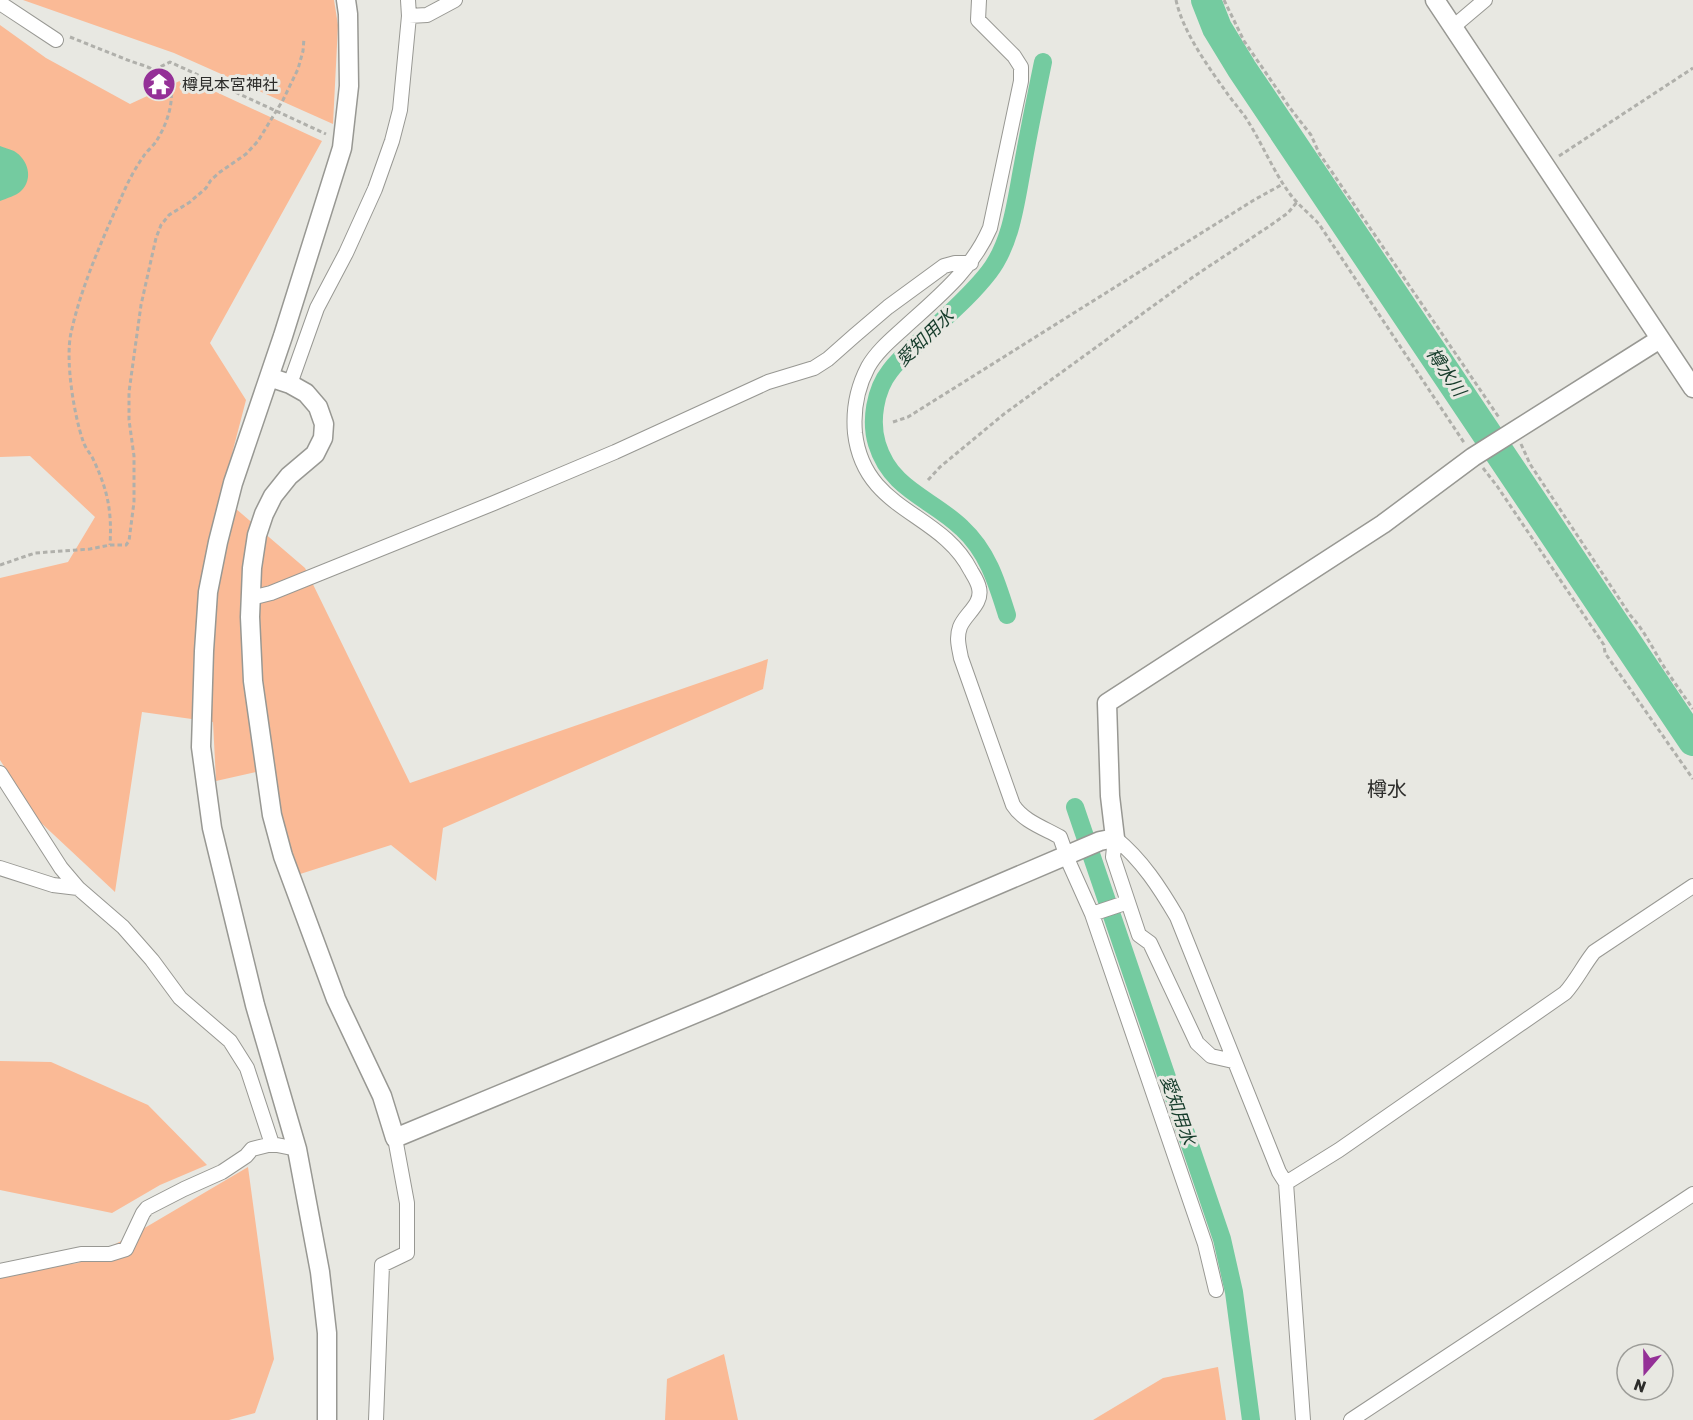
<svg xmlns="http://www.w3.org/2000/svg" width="1693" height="1420" viewBox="0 0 1693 1420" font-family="Rubik,'Noto Sans JP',sans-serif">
  <rect width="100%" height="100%" fill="#e8e8e2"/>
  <path fill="#faba96" d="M23,0H334L338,25L333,124L174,53Z
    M0,25L46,58L130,104L186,78L322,141L210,343L246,400L221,496L305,568L410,783L768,659L763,689L443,828L436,881L391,845L297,875L270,769L216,781L213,722L142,712L115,892L38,820L0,760V578L68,562L95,517L30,456L0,457Z
    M0,1061L51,1062L148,1105L207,1165L160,1185L112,1213L0,1190Z
    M248,1167L274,1359L255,1413L229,1420H0V1276L11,1272L78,1263L131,1236Z
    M724,1354L738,1420H665L667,1379Z
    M1218,1367L1226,1420H1093L1163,1378Z"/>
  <path fill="#74cba0" d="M0,146C4,148 10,149 14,151C28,159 34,179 21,191C16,196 7,198 0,201Z"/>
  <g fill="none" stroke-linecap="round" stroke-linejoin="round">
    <path stroke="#74cba0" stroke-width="18" d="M1007,615C997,583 988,552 962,528C931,498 891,490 877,444C870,421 875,390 890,371C898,360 909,351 919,342C943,319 969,298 989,272C1012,242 1016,200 1023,164C1029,130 1036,96 1043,62
      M1075,807L1222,1239L1234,1292L1251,1420"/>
    <path stroke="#74cba0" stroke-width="30" d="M1206,0L1217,28L1242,69L1693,741"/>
    <defs>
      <path id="minor" d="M979,0L978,20L1014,56L1021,67V81L990,228C972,270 938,297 905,327C892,339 877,351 868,367C857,388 853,411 855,433C864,512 941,511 971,571C974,576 978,582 979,588C983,604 965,614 960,627C956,638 959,647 961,658L1013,805C1023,821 1044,828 1060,837L1070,865L1092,914L1205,1244L1216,1290
        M0,3L56,40
        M409,16L427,15L455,0
        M1453,27L1485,0
        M290,384L317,308L346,253L375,189L392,141L400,110L409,16L408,0
        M251,598L271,593L494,503L615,452L768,382L814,368L828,359L854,336L888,307L944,266L955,263H971
        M0,773L61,868L78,888L123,927L152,960L180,998L230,1041L247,1068L272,1144L297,1149
        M1115,838C1142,860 1160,888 1177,917L1279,1172L1286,1183L1303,1420
        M1115,838L1113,857L1139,935L1150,943L1197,1043L1211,1056L1233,1061
        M0,868L53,885L78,888
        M1092,914L1128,902
        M1286,1183L1339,1150L1565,993C1576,981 1583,966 1594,952L1693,886
        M0,1271L81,1254H110L126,1249L143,1213L147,1208L184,1189L222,1172L246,1156L252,1149L272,1144
        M376,1420L382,1265L407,1253V1203L395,1138
        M1351,1420L1693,1194"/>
      <path id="tertiary" d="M1435,0L1693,388
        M269,377L290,384L306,393L318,407L324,424L323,438L315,454L289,476L273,496L264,514L257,535L252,568L250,617L253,681L272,815L283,856L336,999L382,1096L395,1138L716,1005L1100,841L1115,838L1110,796L1107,703L1383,524L1473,457L1660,339
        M327,1420V1333L320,1272L297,1149L255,1005L212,828L201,747L204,651L208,592L218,542L233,483L283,336L342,148L349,86L348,14L346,0"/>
    </defs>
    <use href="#minor" stroke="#989893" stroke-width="16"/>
    <use href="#tertiary" stroke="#989893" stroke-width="21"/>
    <path stroke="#b0b0ab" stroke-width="3" stroke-dasharray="4.5 3" stroke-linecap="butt" d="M1176,0C1183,33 1210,69 1229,96C1235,104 1241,111 1246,118C1262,143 1273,171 1290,194C1298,205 1310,214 1319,224L1465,444
      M1224,0L1244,41L1290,108L1311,135L1319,153L1500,419
      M70,37C90,45 110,53 130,61C138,64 148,66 155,71C161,76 170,83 171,92C173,108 164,130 155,143C151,148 146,152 143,157C136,167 130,178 125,189C105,233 81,286 71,333C65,360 74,415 83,441C85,448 91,454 94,461C108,491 112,512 110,545
      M154,70L170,62L326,134
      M1559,156L1693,68
      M893,422L908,417L1254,200L1283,184
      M1521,444L1530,464L1630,615C1643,629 1651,645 1661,662C1671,678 1682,693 1693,709
      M1483,468L1497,486L1604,645L1605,653L1693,779
      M928,480L940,467L1004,414L1193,277L1268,227L1288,213L1297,202
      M0,565L35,553L90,549L110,545H126L129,541L134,502V456L129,420V392L141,305L156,238L161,225L169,215L190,202L206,188L211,180L220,172L246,154L258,141L283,100L298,69L303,51L304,38"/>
    <use href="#minor" stroke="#fff" stroke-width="14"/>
    <use href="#tertiary" stroke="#fff" stroke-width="18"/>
  </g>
  <defs>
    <symbol id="temple-disc" viewBox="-11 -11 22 22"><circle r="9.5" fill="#943097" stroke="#e8e8e2"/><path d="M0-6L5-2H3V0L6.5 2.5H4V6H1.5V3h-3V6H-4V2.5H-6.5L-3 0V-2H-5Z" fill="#fff"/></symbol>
  </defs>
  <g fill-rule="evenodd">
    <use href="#temple-disc" x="140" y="65" width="38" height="38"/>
  </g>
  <g text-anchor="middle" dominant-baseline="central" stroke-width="6" stroke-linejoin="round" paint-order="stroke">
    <g font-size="16" fill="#2d2d2b" stroke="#e8e8e2" text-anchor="start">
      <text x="182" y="84">樽見本宮神社</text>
    </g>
    <g font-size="18" font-style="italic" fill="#173d2c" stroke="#e8e8e2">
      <text transform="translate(925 338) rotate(-44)">愛知用水</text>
      <text transform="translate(1446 372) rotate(56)">樽水川</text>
      <text transform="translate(1178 1110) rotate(71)">愛知用水</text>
    </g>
    <g font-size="20" fill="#2d2d2b" stroke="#e8e8e2">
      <text x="1387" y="789">樽水</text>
    </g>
  </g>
  <g transform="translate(1645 1372) rotate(200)"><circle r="28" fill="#e8e8e2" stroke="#9d9d99" stroke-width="1.5"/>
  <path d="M0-4.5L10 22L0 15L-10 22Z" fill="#943097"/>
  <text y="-9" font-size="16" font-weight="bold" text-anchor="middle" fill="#2d2d2b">N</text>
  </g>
</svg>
